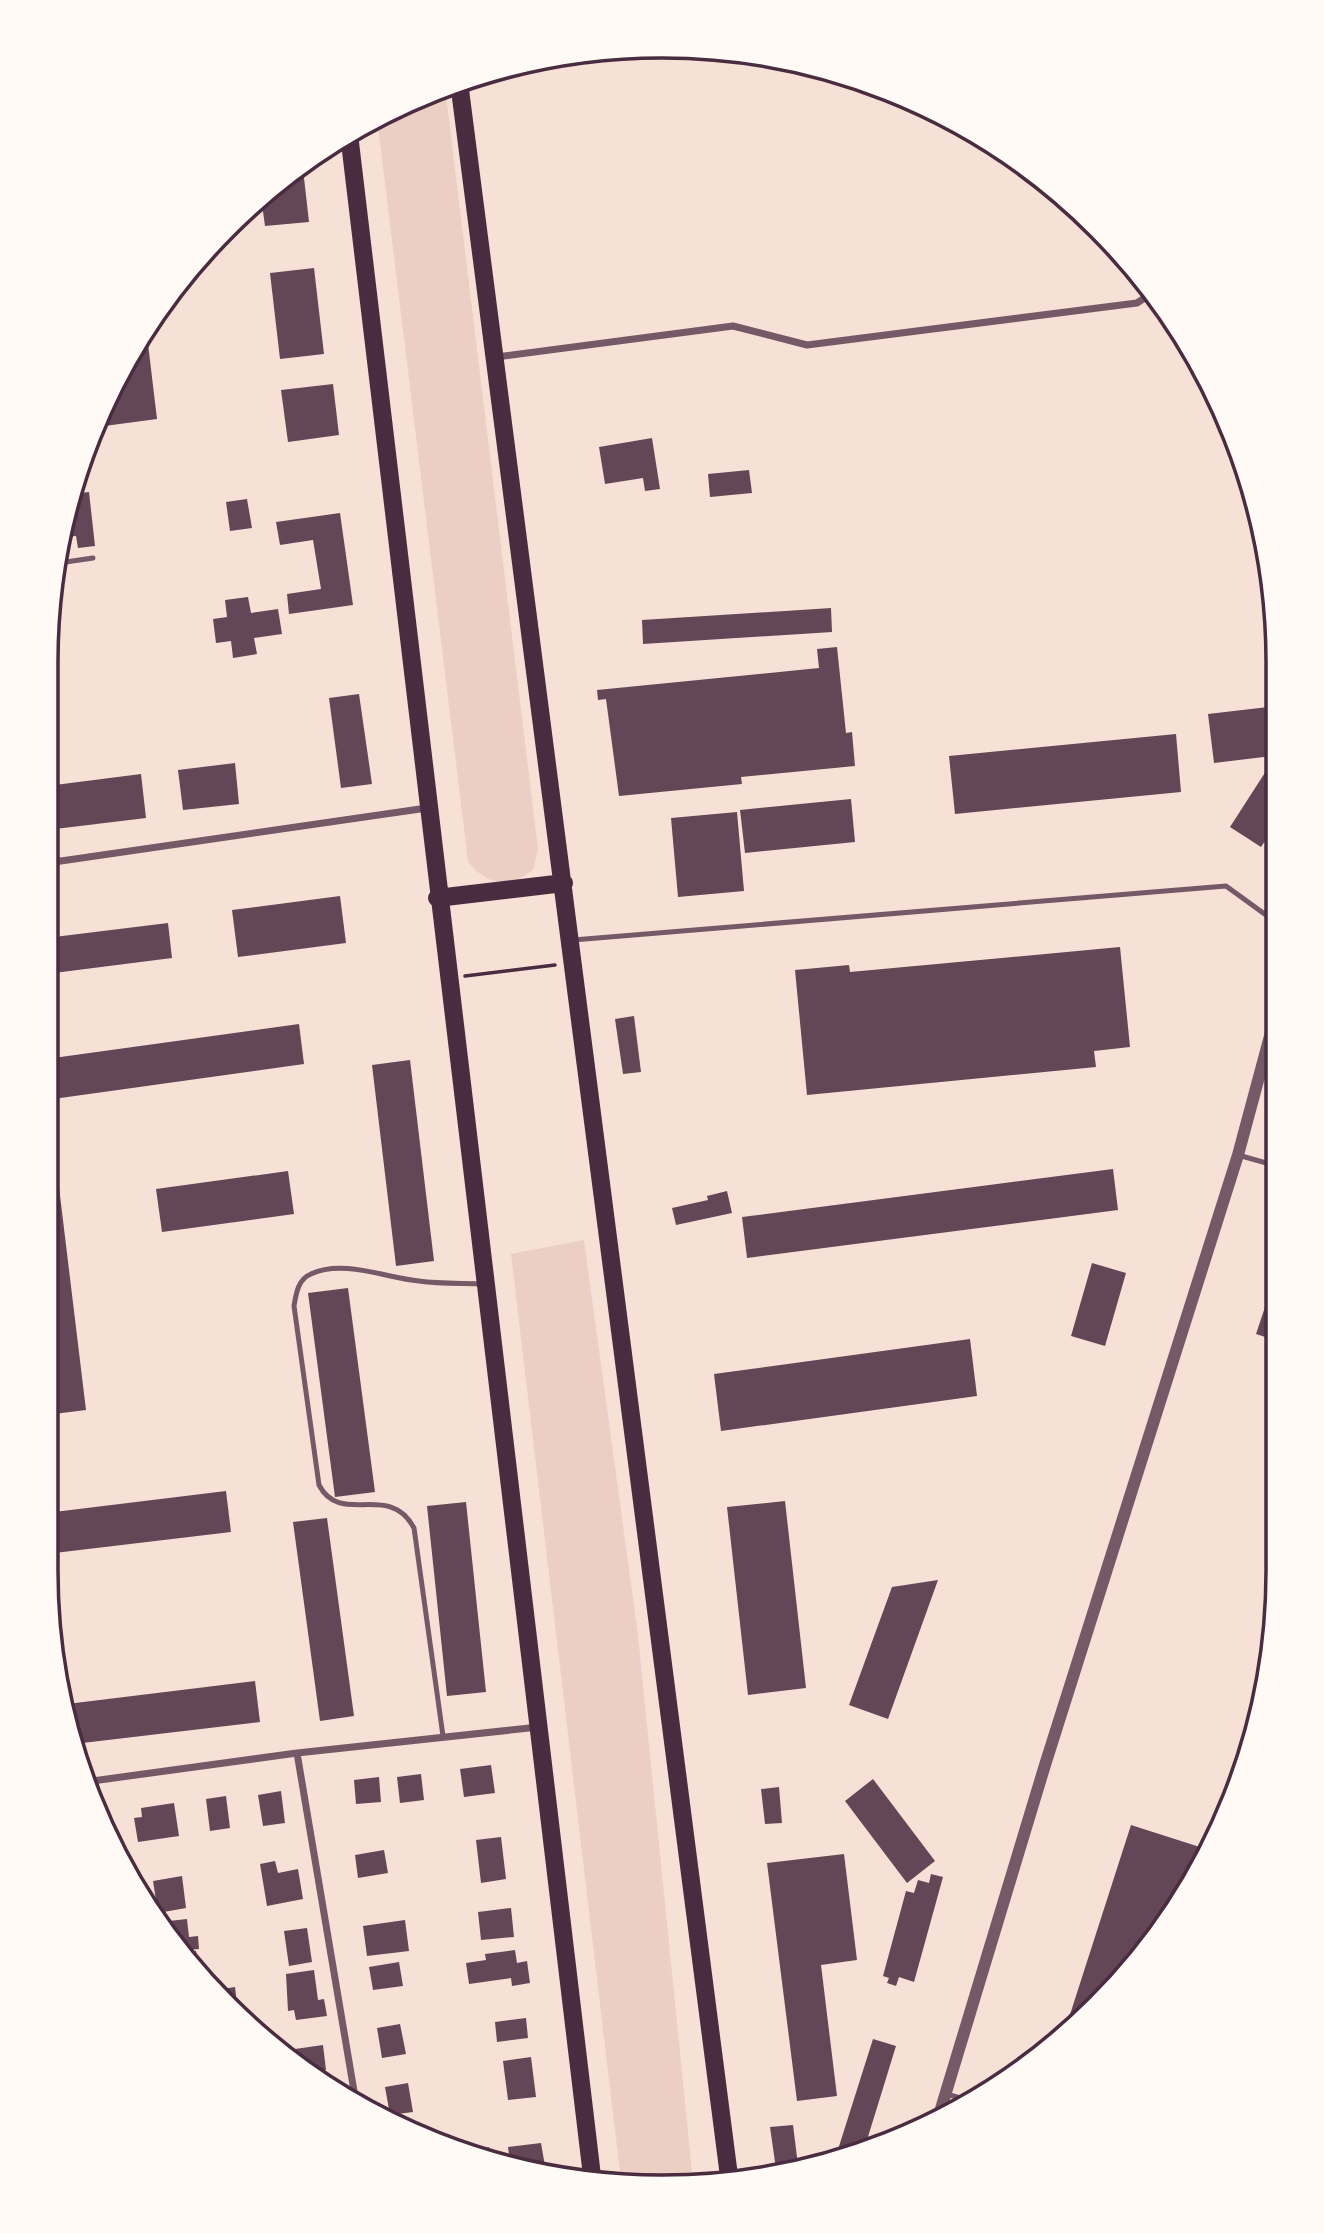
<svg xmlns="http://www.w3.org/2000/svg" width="1324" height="2233" viewBox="0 0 1324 2233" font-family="'Fira Sans Condensed',sans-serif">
  <rect width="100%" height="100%" fill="#f7e1d7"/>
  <path fill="#ebcfc5" d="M445,87L538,849L533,870C509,888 486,886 468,861L377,118L426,92Z
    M584,1240L638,1635L693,2182L662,2187L621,2181L511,1254Z"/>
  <path fill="#644757" d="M303,169L309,222L265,226L261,197L295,170Z
    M314,268L324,354L280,359L270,273Z
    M146,327L157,419L97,427L122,375Z
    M333,384L339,435L288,442L281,390Z
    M652,438L660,489L645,491L643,478L605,484L599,447Z
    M749,470L752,493L710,497L708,474Z
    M89,492L95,546L78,548L76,536L64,537L72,494Z
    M247,499L252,528L230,531L226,502Z
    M340,513L353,605L289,614L287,594L321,589L313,540L280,545L276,522Z
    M248,597L251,613L278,609L282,634L254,638L257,654L233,658L231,641L216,643L213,619L227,617L225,600Z
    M831,608L832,632L643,644L642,620Z
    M837,647L846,733L852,732L855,766L741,777L742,784L619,796L606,699L598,700L597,690L819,668L817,649Z
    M359,694L372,784L341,788L329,698Z
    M1268,707L1273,756L1214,763L1208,714Z
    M1176,734L1181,792L955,814L949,756Z
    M1277,754V823L1261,847L1230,827Z
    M235,763L239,804L183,810L178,770Z
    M141,774L146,818L47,830V786Z
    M851,799L855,842L745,853L740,810Z
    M737,812L744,891L678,897L671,818Z
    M340,896L346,943L238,957L232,910Z
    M168,923L172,958L46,974V938Z
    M1120,947L1130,1047L1094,1051L1096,1067L807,1095L795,970L849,965L850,972Z
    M634,1016L641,1072L623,1074L615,1019Z
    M299,1024L304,1064L46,1100V1059Z
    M410,1060L434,1261L396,1266L372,1065Z
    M54,1146L86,1410L46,1415V1147Z
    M1113,1169L1118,1210L747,1258L742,1217Z
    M288,1171L294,1214L162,1232L156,1189Z
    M727,1191L732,1213L676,1225L672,1208L708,1200L707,1196Z
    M1092,1263L1126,1273L1105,1346L1071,1336Z
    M1277,1271V1341L1256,1334Z
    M348,1288L375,1492L335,1497L308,1293Z
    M970,1339L977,1396L721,1431L714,1374Z
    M226,1491L231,1532L46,1554V1513Z
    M785,1501L806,1688L748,1695L727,1507Z
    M466,1502L486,1692L447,1696L427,1506Z
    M327,1518L354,1716L320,1721L293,1522Z
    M938,1580L888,1719L849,1705L892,1587Z
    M255,1681L260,1722L74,1744L67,1704Z
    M491,1765L495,1793L464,1797L460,1769Z
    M421,1774L424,1800L400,1803L397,1777Z
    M379,1777L381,1802L356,1804L354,1780Z
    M873,1779L935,1861L907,1883L845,1801Z
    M779,1787L782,1823L765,1824L761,1789Z
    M281,1791L285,1823L263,1826L258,1795Z
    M226,1796L230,1828L210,1831L206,1799Z
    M174,1803L179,1836L138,1842L134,1818L142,1817L141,1808Z
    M1131,1825L1206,1849L1174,1914L1065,2030Z
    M501,1837L506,1879L481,1883L476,1840Z
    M384,1850L388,1873L358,1878L355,1855Z
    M844,1854L857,1960L821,1965L837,2096L797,2101L767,1863Z
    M275,1861L278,1873L298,1869L303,1899L267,1906L260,1864Z
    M931,1874L943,1877L914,1982L899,1977L896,1986L887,1983L889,1978L883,1976L906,1891L914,1893L918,1880L929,1883Z
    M182,1876L186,1908L158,1913L153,1881Z
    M511,1908L514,1937L481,1940L478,1912Z
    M187,1919L189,1937L198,1936L199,1949L178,1951L160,1922Z
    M405,1920L409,1951L367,1956L363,1926Z
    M307,1928L312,1962L289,1966L284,1931Z
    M515,1950L517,1963L527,1961L530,1983L512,1986L511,1978L469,1984L466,1963L486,1960L485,1954Z
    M196,1951L199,1972L180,1953Z
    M399,1962L403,1986L373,1990L369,1967Z
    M314,1970L318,2000L324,1999L327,2016L296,2020L294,2010L288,2011L286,1974Z
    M235,1987L238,2012L216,1990Z
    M526,2018L528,2038L497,2042L495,2022Z
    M400,2024L406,2054L382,2058L377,2028Z
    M873,2039L896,2046L863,2153L835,2159Z
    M323,2045L326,2070L308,2072L297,2066L295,2049Z
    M531,2057L536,2097L508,2100L503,2061Z
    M408,2083L413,2112L390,2115L385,2087Z
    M793,2125L798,2165L776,2169L770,2127Z
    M541,2143L545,2166L510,2162L508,2147Z
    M489,2147L491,2159L467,2155L466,2151Z"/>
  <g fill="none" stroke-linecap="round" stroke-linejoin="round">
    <path stroke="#4a2c40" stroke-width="3.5" d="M465,976L555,965"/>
    <path stroke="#755966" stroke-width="5" d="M59,563L93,558
      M573,940L1226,886L1277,923
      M1238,1155L1277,1166
      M443,1736L414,1528C389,1481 341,1527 319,1485L294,1306C296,1294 298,1279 311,1274C344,1259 386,1278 419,1281C440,1284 462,1283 484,1284
      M946,2094L964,2099"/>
    <path stroke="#755966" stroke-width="7" d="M496,357L733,326L807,345L1137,303L1152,293
      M47,863L427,808
      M297,1753L355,2097
      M95,1781L98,1806
      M85,1782L297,1753L539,1727"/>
    <path stroke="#755966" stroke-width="12" d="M940,2112L1045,1765L1238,1155L1277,1010"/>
    <path stroke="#4a2c40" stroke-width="18" d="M459,82L729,2176
      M349,134L592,2176
      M437,898L564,883"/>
  </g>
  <path d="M0 0H1324V2233H0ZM662 58H662A604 604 0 0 1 1266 662V1571A604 604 0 0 1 662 2175H662A604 604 0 0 1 58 1571V662A604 604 0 0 1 662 58Z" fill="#fffaf5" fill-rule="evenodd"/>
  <path fill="none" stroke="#4a2c40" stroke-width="3.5" d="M662 58H662A604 604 0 0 1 1266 662V1571A604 604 0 0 1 662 2175H662A604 604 0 0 1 58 1571V662A604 604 0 0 1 662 58Z"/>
</svg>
